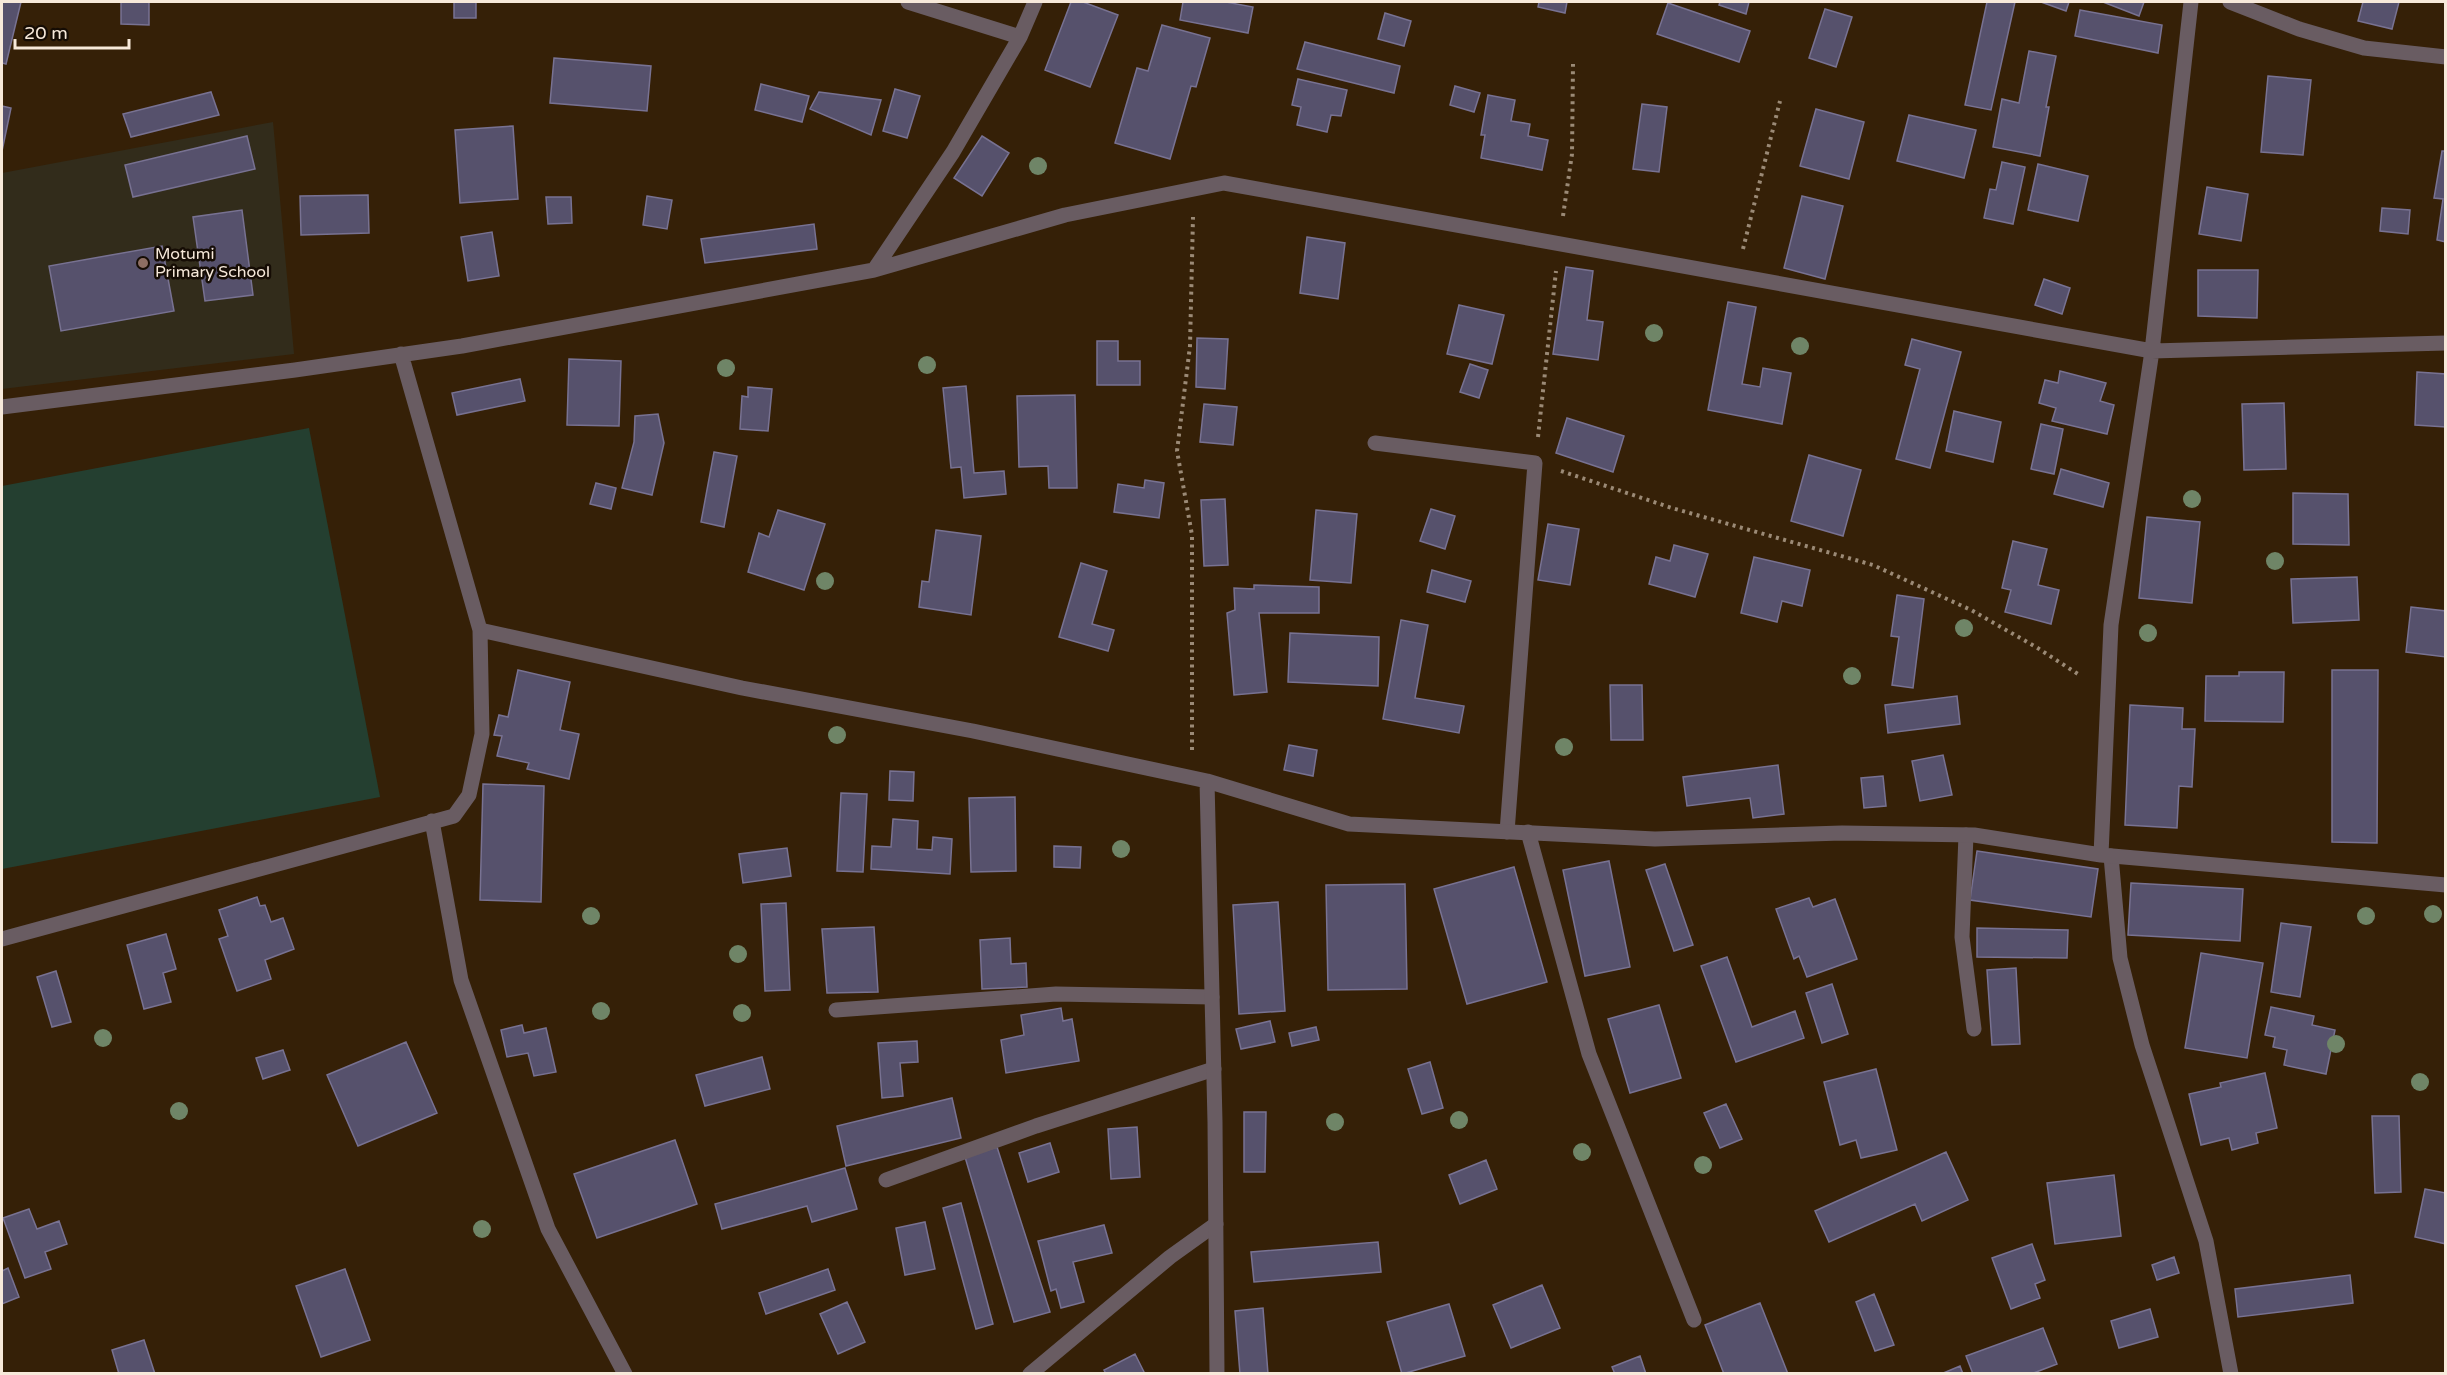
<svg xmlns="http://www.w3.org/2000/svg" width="2447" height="1375" viewBox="0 0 2447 1375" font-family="'Varela Round',sans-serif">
  <rect width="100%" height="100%" fill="#352007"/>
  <path fill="#322c1b" d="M273,122L294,354L2,389V173Z"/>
  <path fill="#243f30" d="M309,428L380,797L2,869V486Z"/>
  <path fill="#56516c" stroke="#787292" stroke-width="1.5" d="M2,2H21L6,64L2,63Z
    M121,2H149V25L121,24Z
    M454,2H476V18H454Z
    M1071,2H1083L1118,15L1090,87L1045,70Z
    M1183,2H1226L1253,7L1248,33L1180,20Z
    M1539,2H1567L1565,13L1538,7Z
    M1720,2H1749L1746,14L1719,5Z
    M1987,2H2015L1991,110L1965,105Z
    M2041,2H2069L2066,11Z
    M2103,2H2144L2139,16Z
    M2363,2H2399L2392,29L2358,21Z
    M1668,3L1750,31L1739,62L1657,34Z
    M1825,9L1852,17L1836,67L1809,58Z
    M2080,10L2162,25L2158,53L2075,36Z
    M1385,13L1411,21L1404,46L1378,39Z
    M1162,25L1210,38L1196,87L1191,86L1170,159L1115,143L1137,68L1148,71Z
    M1305,42L1400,66L1394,93L1297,69Z
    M2029,51L2056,56L2046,107H2049L2040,156L1993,147L2002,99L2019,103Z
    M554,58L651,66L647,111L550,103Z
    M2268,76L2311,80L2303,155L2261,152Z
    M1298,79L1347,90L1341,116L1331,115L1327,132L1297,125L1301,107L1292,105Z
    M761,84L809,96L802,122L755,110Z
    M1455,86L1480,93L1474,112L1450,105Z
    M895,89L920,96L907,138L883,131Z
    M211,92L219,115L131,137L123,114Z
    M819,92L881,100L871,135L810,109Z
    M1488,95L1515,100L1511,121L1530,124L1528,136L1548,140L1542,170L1481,158L1485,135H1481Z
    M1642,104L1667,107L1659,172L1633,169Z
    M2,106L11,108L2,151Z
    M1816,109L1864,122L1849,179L1800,166Z
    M1909,115L1976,130L1964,178L1897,161Z
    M513,126L518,199L460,203L455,130Z
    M247,136L255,169L133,197L125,165Z
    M982,136L1009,153L982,196L954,178Z
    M2442,151H2446V242L2437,240L2443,199L2434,198Z
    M2002,162L2025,167L2013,224L1984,218L1990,189L1996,190Z
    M2038,164L2088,176L2078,221L2028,210Z
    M2207,187L2248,194L2241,241L2199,234Z
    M368,195L369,233L301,235L300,196Z
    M647,196L672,200L667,229L643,225Z
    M1802,196L1843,206L1825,279L1784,268Z
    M546,197H571L572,223L548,224Z
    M2382,208L2410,210L2408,234L2380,231Z
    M242,210L253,295L205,301L193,217Z
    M814,224L817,249L705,263L701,239Z
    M492,232L499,276L468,281L461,237Z
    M1307,237L1345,243L1338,299L1300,293Z
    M162,246L174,311L61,331L49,266Z
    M1566,267L1593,271L1587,320L1603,322L1598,360L1553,354Z
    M2198,270H2258L2257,318L2198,316Z
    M2044,279L2070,288L2062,314L2035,305Z
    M1728,302L1756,307L1742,384L1760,387L1763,368L1791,373L1782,424L1708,410Z
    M1459,305L1504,315L1492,364L1447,354Z
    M1197,338L1228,339L1225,389L1196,387Z
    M1912,339L1961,352L1930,468L1896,459L1920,369L1905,365Z
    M1097,341H1118V361H1140V385H1097Z
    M569,359L621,361L619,426L567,425Z
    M1470,364L1488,370L1479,398L1460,392Z
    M2060,371L2106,383L2100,401L2114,405L2107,434L2052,421L2056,408L2039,403L2045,380L2058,383Z
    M2417,372L2446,374V427L2415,425Z
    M520,379L525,401L457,415L452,393Z
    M966,386L974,473L1004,471L1006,494L964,498L961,467L951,468L943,388Z
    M748,387L772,389L768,431L740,429L742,396L748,397Z
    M1075,395L1077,488H1049L1048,466L1019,467L1017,396Z
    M2284,403L2286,469L2244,470L2242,404Z
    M1204,404L1237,407L1233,445L1200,442Z
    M1954,411L2001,422L1993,462L1946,451Z
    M658,414L664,443L652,495L622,488L634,442L635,416Z
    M1567,418L1624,436L1613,472L1556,453Z
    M2041,424L2063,429L2054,474L2031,469Z
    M714,452L737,456L724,527L701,522Z
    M1809,455L1861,470L1843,536L1791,521Z
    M2061,469L2109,483L2103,507L2054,494Z
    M1145,480L1164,483L1159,518L1114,512L1118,484L1144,488Z
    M596,483L616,488L611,509L590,504Z
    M2293,493L2348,494L2349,545L2293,544Z
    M1225,499L1228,565L1204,566L1201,500Z
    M1431,509L1455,516L1445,549L1420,541Z
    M778,510L825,524L804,590L748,572L759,533L769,537Z
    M1316,510L1357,514L1351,583L1310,580Z
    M2147,517L2200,522L2192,603L2139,598Z
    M1548,524L1579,529L1570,585L1538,580Z
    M936,530L981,536L971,615L919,607L922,581L929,582Z
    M2013,541L2047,549L2038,585L2059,590L2051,624L2005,612L2011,590L2002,588Z
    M1674,545L1708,554L1695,597L1649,584L1656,557L1670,561Z
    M1754,557L1810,570L1802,606L1782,601L1777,622L1741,613Z
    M1081,563L1107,571L1092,624L1114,630L1108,651L1059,637Z
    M1432,570L1471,581L1465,602L1427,592Z
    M2357,577L2359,620L2293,623L2291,579Z
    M1254,585L1319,587V613H1259L1267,692L1234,695L1227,613L1235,610L1234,588L1254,589Z
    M1897,595L1924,599L1913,688L1892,685L1899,637L1891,636Z
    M2411,607L2446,611V657L2406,652Z
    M1401,620L1428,625L1415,698L1464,706L1459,733L1383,719Z
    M1290,633L1379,637L1378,686L1288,682Z
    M518,670L570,682L560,730L579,734L569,779L527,769L529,763L497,756L502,736L494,735L499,715L508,717Z
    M2332,670H2378L2377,843L2332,842Z
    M2239,672H2284L2283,722L2205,721L2206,676H2239Z
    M1610,685H1642L1643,740H1611Z
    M1957,696L1960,724L1888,733L1885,705Z
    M2130,705L2183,708L2182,729H2195L2192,787L2179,786L2177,828L2125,825Z
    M1289,745L1317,750L1313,776L1284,770Z
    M1943,755L1952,795L1920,801L1912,761Z
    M1778,765L1784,814L1753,818L1750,798L1687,806L1683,777Z
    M890,771L914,772L913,801L889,800Z
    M1883,776L1886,806L1864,808L1861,778Z
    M483,784L544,786L541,902L480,900Z
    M841,793L867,794L863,872L837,871Z
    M1015,797L1016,871L971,872L969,798Z
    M893,819L918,821L917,849L932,850L933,837L952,839L950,874L871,869L872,846L891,847Z
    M1054,846L1081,847L1080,868L1054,867Z
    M787,848L791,876L743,883L739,854Z
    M1977,851L2098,869L2091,917L1970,900Z
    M1609,861L1630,967L1585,976L1563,870Z
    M1665,864L1693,945L1674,951L1646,870Z
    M1514,867L1547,982L1467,1004L1434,889Z
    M2131,883L2243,889L2240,941L2128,935Z
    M1405,884L1407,989L1328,990L1326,885Z
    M257,897L260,906L265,905L271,922L283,918L294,949L265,960L271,979L237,991L219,939L228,936L219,910Z
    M1809,898L1813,907L1835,899L1857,959L1807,977L1799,956L1794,959L1776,909Z
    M1278,902L1285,1011L1239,1014L1233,905Z
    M786,903L790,990L765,991L761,904Z
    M2281,923L2311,927L2300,997L2271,992Z
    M874,927L878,992L827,993L822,929Z
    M1977,928L2068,930L2067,958L1977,957Z
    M166,934L176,969L163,973L171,1002L144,1009L127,945Z
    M1010,938L1011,964L1026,963L1027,987L982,989L980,940Z
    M2201,953L2263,963L2247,1058L2185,1048Z
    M1727,957L1752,1027L1795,1011L1804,1038L1736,1062L1701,966Z
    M2016,968L2020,1044L1992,1045L1987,970Z
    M56,971L71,1022L52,1027L37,977Z
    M1832,984L1848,1034L1822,1043L1806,993Z
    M1659,1005L1681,1078L1630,1093L1608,1019Z
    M2271,1007L2314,1016L2312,1025L2335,1030L2326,1074L2284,1065L2287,1050L2273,1047L2275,1037L2265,1035Z
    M1061,1008L1063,1021L1072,1019L1079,1061L1006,1073L1001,1040L1024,1035L1021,1015Z
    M1270,1021L1275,1042L1241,1049L1236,1029Z
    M522,1025L524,1033L546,1028L556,1072L534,1076L528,1053L507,1057L501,1030Z
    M1316,1027L1319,1040L1292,1046L1289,1033Z
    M917,1041L918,1062L900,1063L903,1096L882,1098L878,1043Z
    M406,1042L437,1113L358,1146L327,1075Z
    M283,1050L290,1070L263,1079L256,1058Z
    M762,1057L770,1089L705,1106L696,1075Z
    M1430,1062L1443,1108L1422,1114L1408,1069Z
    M1876,1069L1897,1150L1861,1158L1856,1140L1840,1145L1824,1082Z
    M2265,1073L2277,1128L2256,1133L2258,1143L2232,1150L2229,1138L2201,1145L2189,1094L2221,1087L2220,1083Z
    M952,1098L961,1138L846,1166L837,1126Z
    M1726,1104L1742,1139L1720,1148L1704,1113Z
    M1244,1112H1266L1265,1172H1244Z
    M2372,1116H2399L2401,1192L2375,1193Z
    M1137,1127L1140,1177L1111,1179L1108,1129Z
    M675,1140L697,1204L597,1238L574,1174Z
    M1050,1143L1059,1172L1028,1182L1019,1153Z
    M997,1147L1050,1312L1014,1322L965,1157Z
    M1946,1152L1968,1200L1922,1221L1915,1204L1829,1242L1815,1211Z
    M1486,1160L1497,1189L1460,1204L1449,1175Z
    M845,1168L857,1209L812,1222L807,1206L722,1229L715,1204Z
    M2114,1175L2121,1236L2055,1244L2047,1183Z
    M2425,1189L2446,1193V1244L2415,1237Z
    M961,1203L993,1324L976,1329L943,1208Z
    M29,1209L37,1229L59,1221L67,1244L45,1252L51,1269L25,1278L3,1218Z
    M925,1222L935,1269L905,1275L896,1228Z
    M1104,1225L1112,1253L1073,1262L1084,1302L1061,1308L1056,1289L1051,1291L1038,1241Z
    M1378,1242L1381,1272L1254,1282L1251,1252Z
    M2032,1244L2045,1280L2035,1284L2040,1298L2011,1309L1992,1258Z
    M2174,1257L2179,1273L2157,1280L2152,1265Z
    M8,1268L19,1297L2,1304V1271Z
    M345,1269L370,1340L321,1357L296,1286Z
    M828,1269L835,1290L766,1314L759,1293Z
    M2350,1275L2353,1303L2238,1317L2235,1289Z
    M1542,1285L1560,1328L1511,1348L1493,1305Z
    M1874,1294L1894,1345L1875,1351L1856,1302Z
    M847,1302L865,1342L838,1354L820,1314Z
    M1760,1303L1788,1374H1724L1705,1325Z
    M1449,1304L1465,1356L1402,1374L1387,1322Z
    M1263,1308L1268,1374H1240L1235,1311Z
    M2150,1309L2158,1337L2119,1348L2111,1321Z
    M2043,1328L2057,1364L2031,1374H1973L1966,1356Z
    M144,1340L155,1374H119L112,1350Z
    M1135,1354L1145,1374H1106L1104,1370Z
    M1640,1356L1646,1374H1615L1612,1367Z
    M1960,1366L1963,1374H1941Z"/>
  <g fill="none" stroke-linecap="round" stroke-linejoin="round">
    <path stroke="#9b8a76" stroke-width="4" stroke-dasharray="3 4.5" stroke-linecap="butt" d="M1563,216L1572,154L1573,64
      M1743,249L1780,101
      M1538,437L1556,271
      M1561,471L1672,508L1873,565L1971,610L2036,647L2081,676
      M1192,750V535L1177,451L1190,346L1193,217"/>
    <path stroke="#695c62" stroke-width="15" d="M1375,443L1535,463L1507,832
      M1528,832L1589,1054L1694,1320
      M1966,835L1962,937L1974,1029
      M2111,856L2120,958L2142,1045L2206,1241L2231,1374
      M836,1010L1056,994L1212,997
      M886,1180L1036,1126L1214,1069
      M1030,1374L1170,1257L1216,1224"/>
    <path stroke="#695c62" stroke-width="15" d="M908,2L1020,37L1035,2
      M2230,2L2299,29L2364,48L2446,57
      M874,270L953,152L1020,37
      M2,407L295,370L462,346L874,270L1065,215L1224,183L2152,351L2446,343
      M480,630L742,688L973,731L1207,781L1349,824L1655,839L1842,833L1974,835L2101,855L2446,885
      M1207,781L1215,1122L1217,1374
      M432,821L461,980L548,1229L625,1374
      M2101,855L2111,625L2152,351L2191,2
      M2,939L454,816L469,795L482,734L480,630L401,354"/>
  </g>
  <g fill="#6f8567">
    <circle cx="1038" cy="166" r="9"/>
    <circle cx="1654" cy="333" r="9"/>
    <circle cx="1800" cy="346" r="9"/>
    <circle cx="927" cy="365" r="9"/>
    <circle cx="726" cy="368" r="9"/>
    <circle cx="2192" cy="499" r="9"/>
    <circle cx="2275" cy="561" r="9"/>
    <circle cx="825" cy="581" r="9"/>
    <circle cx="1964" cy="628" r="9"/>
    <circle cx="2148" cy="633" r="9"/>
    <circle cx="1852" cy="676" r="9"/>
    <circle cx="837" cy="735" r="9"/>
    <circle cx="1564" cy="747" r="9"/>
    <circle cx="1121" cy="849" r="9"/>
    <circle cx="2433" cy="914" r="9"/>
    <circle cx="591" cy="916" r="9"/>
    <circle cx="2366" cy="916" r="9"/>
    <circle cx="738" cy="954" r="9"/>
    <circle cx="601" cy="1011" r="9"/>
    <circle cx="742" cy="1013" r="9"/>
    <circle cx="103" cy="1038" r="9"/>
    <circle cx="2336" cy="1044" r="9"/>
    <circle cx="2420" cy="1082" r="9"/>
    <circle cx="179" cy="1111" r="9"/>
    <circle cx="1459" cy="1120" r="9"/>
    <circle cx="1335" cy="1122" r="9"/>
    <circle cx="1582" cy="1152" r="9"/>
    <circle cx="1703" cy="1165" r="9"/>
    <circle cx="482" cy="1229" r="9"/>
  </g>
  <circle fill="#8d6e63" stroke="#150c04" stroke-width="2" cx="143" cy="263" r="6"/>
  <g text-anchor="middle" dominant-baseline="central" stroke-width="5" stroke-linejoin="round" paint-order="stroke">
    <g font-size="16" fill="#f7e9da" stroke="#150c04" text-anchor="start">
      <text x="155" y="254">Motumi<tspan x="155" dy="18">Primary School</tspan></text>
    </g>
  </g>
  <rect width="2447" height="1375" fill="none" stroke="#f7e9da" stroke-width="6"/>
  <path d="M15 39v9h114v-9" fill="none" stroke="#f7e9da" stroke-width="3"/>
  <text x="24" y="39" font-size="18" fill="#f7e9da" stroke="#150c04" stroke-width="4.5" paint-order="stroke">20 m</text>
</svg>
